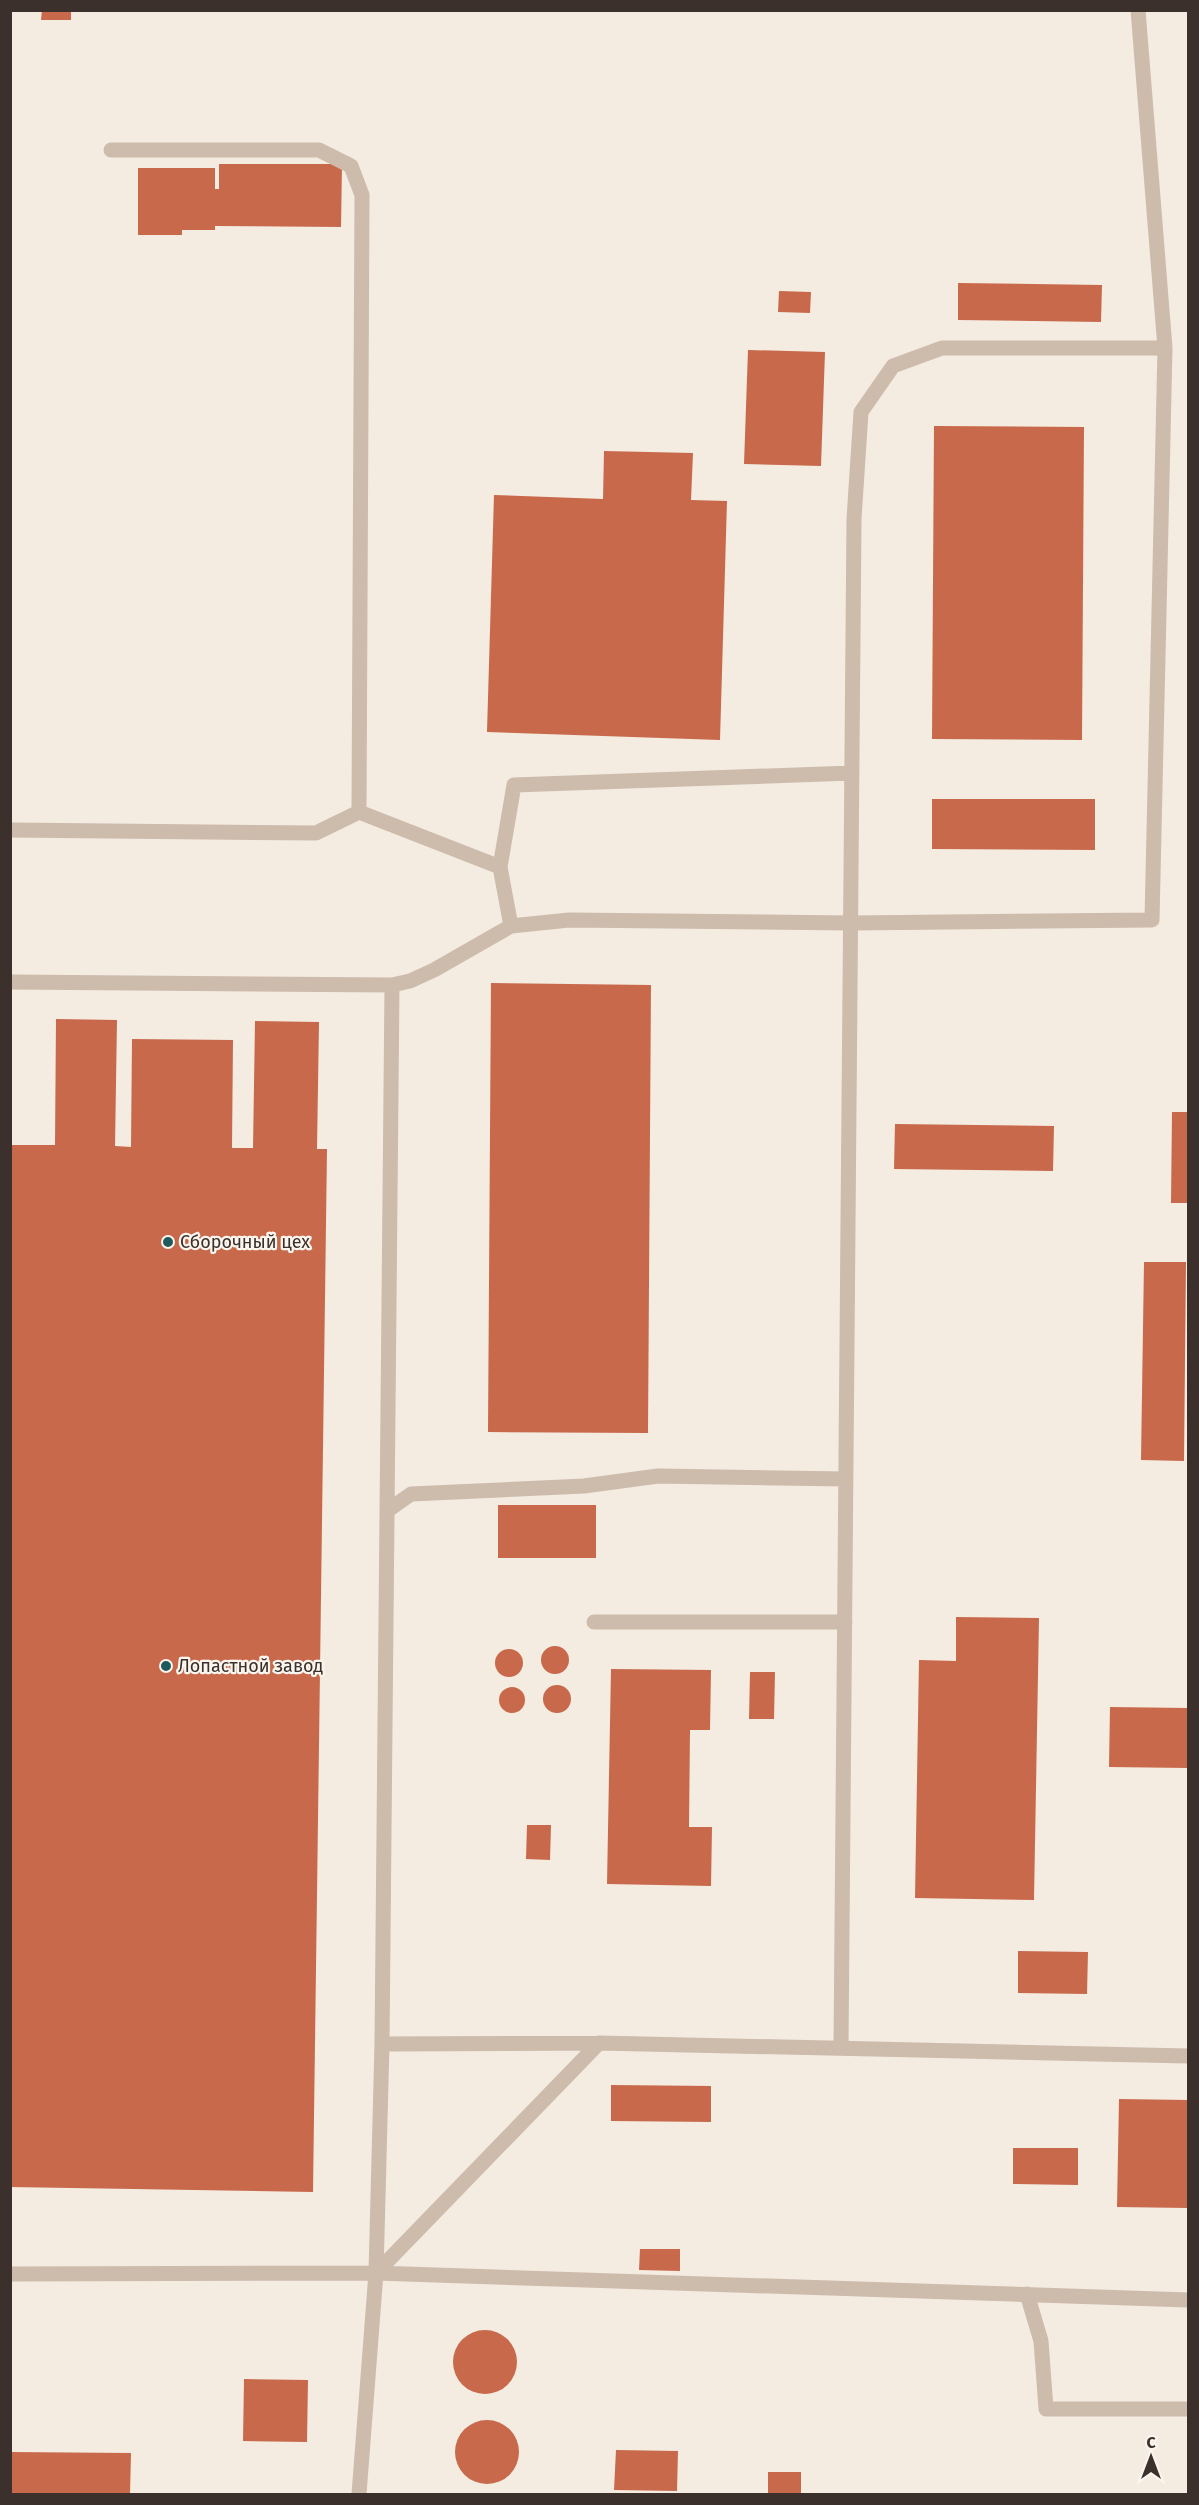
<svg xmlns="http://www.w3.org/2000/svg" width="1199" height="2505" viewBox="0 0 1199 2505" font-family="'Fira Sans',sans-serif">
  <rect width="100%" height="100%" fill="#f4ebe1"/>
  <path fill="#c8694b" d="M42,10H71V20H41Z
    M219,164H342L341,227L215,226V230H182V235H138V168H215V189H219Z
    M958,283L1102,285L1101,322L958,320Z
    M779,291L811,292L810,313L778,312Z
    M748,350L825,352L821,466L744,464Z
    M934,426L1084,427L1082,740L932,739Z
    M604,451L693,453L691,500L727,501L720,740L487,732L494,495L603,499Z
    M932,799H1095V850L932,849Z
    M491,983L651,985L648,1433L488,1432Z
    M56,1019L117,1020L115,1146L131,1147L132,1039L233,1040L232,1148H253L255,1021L319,1022L317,1149H327L313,2192L10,2187V1145H55Z
    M1172,1112H1188V1203H1171Z
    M895,1124L1054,1126L1053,1171L894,1169Z
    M1144,1262H1186L1184,1461L1141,1460Z
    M498,1505H596V1558H498Z
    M956,1617L1039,1618L1034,1900L915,1898L919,1660L956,1661Z
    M541 1660a14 14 0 1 1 28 0a14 14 0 1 1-28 0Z
    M495 1663a14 14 0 1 1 28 0a14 14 0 1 1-28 0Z
    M611,1669L711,1670L710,1730H690L689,1827H712L711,1886L607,1884Z
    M750,1672H775L774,1719H749Z
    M543 1699a14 14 0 1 1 28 0a14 14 0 1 1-28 0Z
    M499 1700a13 13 0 1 1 26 0a13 13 0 1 1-26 0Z
    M1110,1707L1188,1708V1768L1109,1767Z
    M527,1825H551L550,1860L526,1859Z
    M1018,1951L1088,1952L1087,1994L1018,1993Z
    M611,2085L711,2086V2122L611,2121Z
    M1119,2099L1188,2100V2208L1117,2207Z
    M1013,2148H1078V2185L1013,2184Z
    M640,2249H680V2271L639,2270Z
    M453 2362a32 32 0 1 1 64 0a32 32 0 1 1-64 0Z
    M244,2379L308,2380L307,2442L243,2441Z
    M455 2452a32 32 0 1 1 64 0a32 32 0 1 1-64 0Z
    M616,2450L678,2451L677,2491L614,2490Z
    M10,2452L131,2453L130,2494H10Z
    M768,2472H801V2494H768Z"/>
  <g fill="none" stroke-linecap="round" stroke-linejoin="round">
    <path stroke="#cdbbac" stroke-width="15" d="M111,150H319L351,166L362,195L359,812
      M10,830L316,833L359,812L500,867L511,926
      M500,867L514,785L852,773
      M10,982L392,985L410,981L434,970L511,926L569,920L851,923L1152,920L1165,348L1138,10
      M387,1511L411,1494L584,1486L658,1476L846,1479
      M594,1622H845
      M382,2044L599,2043L1188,2056
      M841,2048L854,519L861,412L893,366L942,348H1165
      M376,2273L599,2043
      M10,2274L376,2273L1188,2300
      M1027,2294L1041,2341L1046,2409H1188
      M359,2494L376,2273L382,2044L392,985"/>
  </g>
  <g fill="#1f5a5e" stroke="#fbf5ee" stroke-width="2">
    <circle cx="168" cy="1242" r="6"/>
    <circle cx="166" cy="1666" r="6"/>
  </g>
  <g text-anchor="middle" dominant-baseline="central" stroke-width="4.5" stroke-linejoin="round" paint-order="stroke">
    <g font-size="18" fill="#3b302b" stroke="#fbf5ee" text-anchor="start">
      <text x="180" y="1242">Сборочный цех</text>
      <text x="178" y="1666">Лопастной завод</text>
    </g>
  </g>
  <rect width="1199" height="2505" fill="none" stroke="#3b302b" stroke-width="24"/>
  <g transform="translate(1151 2457)" stroke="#fbf5ee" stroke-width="4.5" paint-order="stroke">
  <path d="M0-4.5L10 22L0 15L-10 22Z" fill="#3b302b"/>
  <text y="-9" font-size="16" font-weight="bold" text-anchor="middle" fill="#3b302b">С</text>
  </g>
</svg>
